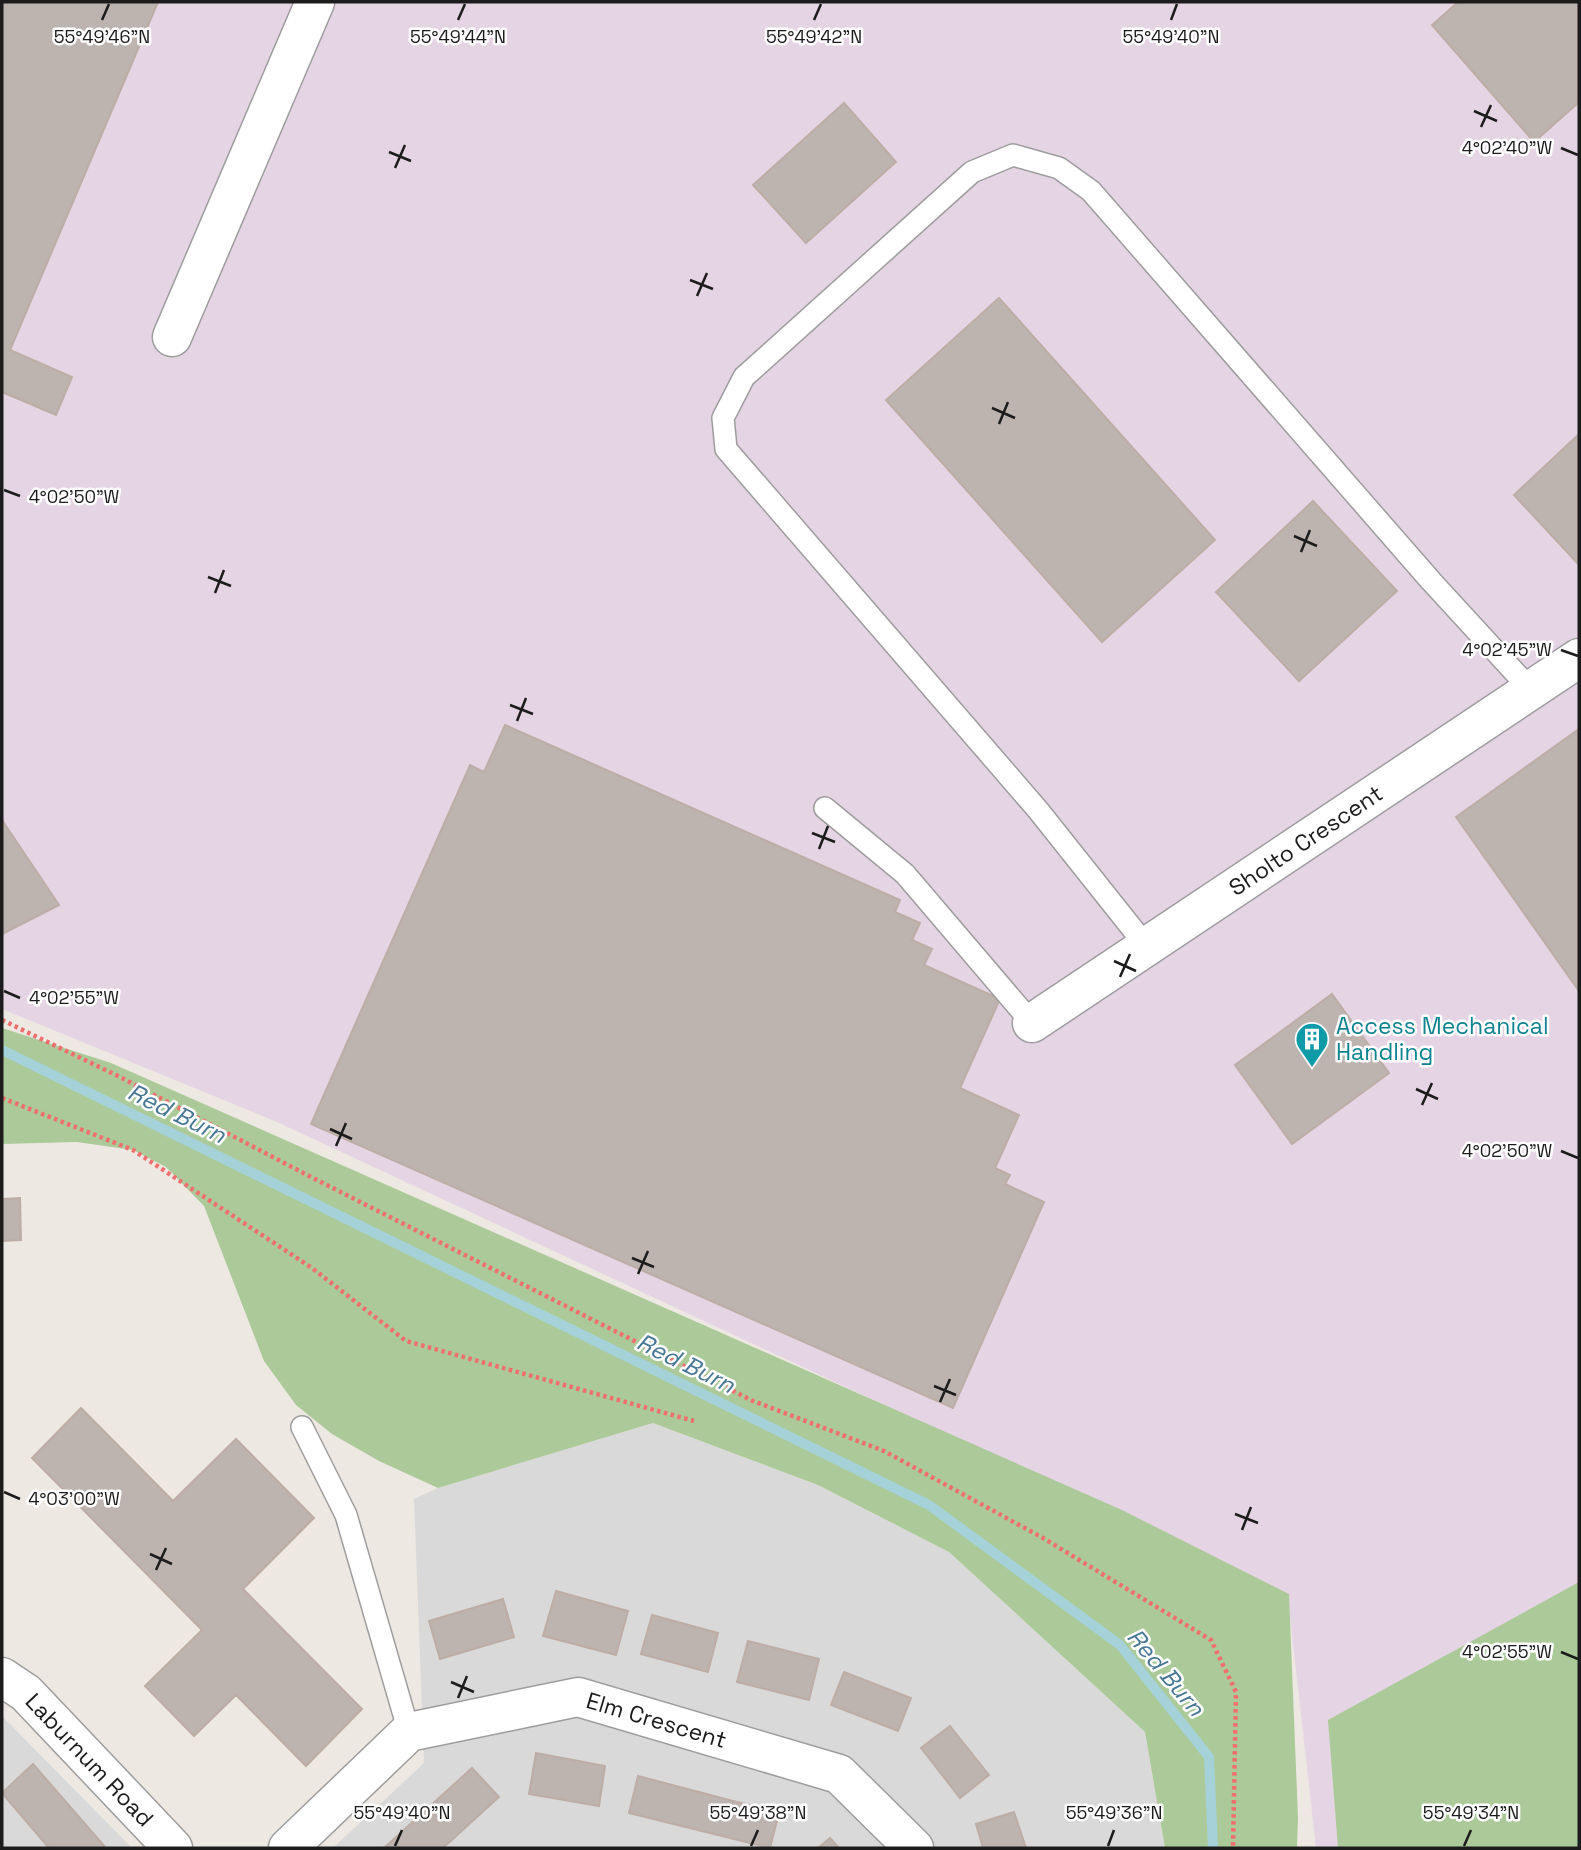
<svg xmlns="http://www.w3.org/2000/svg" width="1581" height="1850" viewBox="0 0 1581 1850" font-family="'Space Grotesk',sans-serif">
  <rect width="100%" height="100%" fill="#ede8e2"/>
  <path fill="#dad9d9" d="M653,1423L818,1485L949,1552L1145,1732L1165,1848H333L424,1763L414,1499L438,1488Z
    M2,1716L132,1848H2Z"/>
  <path fill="#e5d4e4" d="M2,2H1579V1848H1316L1288,1598L1013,1465L277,1122L2,1009Z"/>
  <path fill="#acca99" d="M2,1028L111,1063L301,1147L1122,1510L1289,1594L1298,1818L1297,1848H1165L1145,1732L949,1552L818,1485L653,1423L438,1488L379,1461L332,1434L296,1405L264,1361L204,1206L166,1167L133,1150L77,1142L2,1144Z
    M1579,1582V1848H1338L1328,1720Z"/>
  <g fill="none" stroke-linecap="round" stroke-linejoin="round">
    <path stroke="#a4d2d8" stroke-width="10" d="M2,1050L929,1505L1120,1645L1209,1757L1213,1848"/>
  </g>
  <path fill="#bdb3af" stroke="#bdada5" stroke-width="2" d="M2,2H158L10,350L72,377L56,415L2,392Z
    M1458,2H1579V102L1534,142L1432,25Z
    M844,103L896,162L806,243L753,185Z
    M999,298L1215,540L1102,642L886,400Z
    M1579,434V565L1514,495Z
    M1313,501L1397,591L1299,681L1216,592Z
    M505,725L900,900L895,912L920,923L912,940L932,949L924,965L1000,999L960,1088L1019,1115L995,1168L1010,1175L1005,1184L1044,1202L953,1408L311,1124L470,765L484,772Z
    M1579,729V991L1456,817Z
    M2,820L59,905L2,934Z
    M1332,994L1389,1073L1292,1144L1235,1065Z
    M20,1198L21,1240L2,1241V1199Z
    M81,1408L173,1501L236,1439L314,1518L243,1589L362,1709L306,1766L236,1695L194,1736L145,1686L202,1630L32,1458Z
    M556,1591L628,1611L616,1655L543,1636Z
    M503,1599L514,1637L440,1659L429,1621Z
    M652,1615L718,1633L708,1672L641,1654Z
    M748,1641L819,1659L809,1700L737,1682Z
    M844,1672L911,1698L898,1731L831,1705Z
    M950,1726L989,1775L960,1798L921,1748Z
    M536,1753L605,1766L599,1806L529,1794Z
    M33,1764L106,1848H49L2,1793Z
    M472,1768L499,1797L443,1848H384Z
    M638,1776L779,1813L770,1848L629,1813Z
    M1014,1812L1026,1848H983L976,1824Z
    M830,1838L839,1848H818Z"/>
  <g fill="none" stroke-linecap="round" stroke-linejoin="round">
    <defs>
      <path id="service" d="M825,808L905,874L1032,1023
        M1147,947L1038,810L726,449L723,418L744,377L972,172L1013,155L1059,168L1091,191L1431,581L1531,690
        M302,1427L346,1515L409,1732"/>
      <g id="minor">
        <path d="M172,337L315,2"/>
        <path id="s1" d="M1032,1023L1579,658"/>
        <path id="s2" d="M288,1848L409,1732L578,1697L839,1774L914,1848"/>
      </g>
      <g id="tertiary">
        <path id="s3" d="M2,1677L26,1693L173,1848"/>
      </g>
    </defs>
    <use href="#service" stroke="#9d9d9d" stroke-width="24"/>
    <use href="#minor" stroke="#9d9d9d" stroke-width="41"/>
    <use href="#tertiary" stroke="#9d9d9d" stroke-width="41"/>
    <path stroke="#f16e6f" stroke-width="4.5" stroke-dasharray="3.5 3.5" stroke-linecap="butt" d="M2,1020L118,1076L311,1177L753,1401L884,1451L1043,1538L1211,1640L1236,1692L1233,1848
      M2,1098L133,1150L312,1268L406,1341L694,1421"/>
    <use href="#service" stroke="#fff" stroke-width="21"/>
    <use href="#minor" stroke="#fff" stroke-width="38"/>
    <use href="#tertiary" stroke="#fff" stroke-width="38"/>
  </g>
  <path fill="none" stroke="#1c1c1c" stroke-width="2.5" d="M102,20L109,4M458,20L465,4M814,20L821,4M1171,20L1177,4M1474,111L1497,121M1481,127L1491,105M1561,148L1578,155M389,152L411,161M395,168L405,145M690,280L713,289M697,296L707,273M992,408L1015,418M999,424L1008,402M4,490L20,496M1294,536L1317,546M1301,552L1310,530M208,577L231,586M215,593L224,570M1561,650L1578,656M510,705L533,714M517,721L526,698M812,833L835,842M819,849L828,826M1114,961L1136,971M1120,977L1130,954M4,991L20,998M1416,1089L1438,1099M1422,1105L1432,1083M330,1129L352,1139M336,1146L346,1123M1561,1151L1578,1158M632,1258L654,1267M638,1274L648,1251M934,1386L956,1395M940,1402L950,1379M4,1492L20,1499M1235,1514L1258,1523M1242,1530L1251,1507M150,1554L172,1564M156,1570L166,1548M1561,1652L1578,1659M451,1682L474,1692M458,1698L467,1676M395,1846L402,1830M751,1846L758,1830M1108,1846L1114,1830M1464,1846L1471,1830"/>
  <defs>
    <symbol id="building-pin" viewBox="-11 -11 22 30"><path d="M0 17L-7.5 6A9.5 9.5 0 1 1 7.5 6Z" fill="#0f9aa8" stroke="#fff"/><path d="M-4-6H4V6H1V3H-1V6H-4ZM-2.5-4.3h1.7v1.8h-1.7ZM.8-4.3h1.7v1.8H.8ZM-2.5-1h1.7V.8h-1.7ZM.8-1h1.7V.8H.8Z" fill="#fff"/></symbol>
  </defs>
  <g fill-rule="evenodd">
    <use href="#building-pin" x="1293" y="1020" width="38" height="52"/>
  </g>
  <g text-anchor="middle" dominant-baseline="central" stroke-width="5" stroke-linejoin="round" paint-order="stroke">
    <g font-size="23" fill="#1c1c1c" stroke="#fff">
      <text stroke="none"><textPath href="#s1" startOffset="329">Sholto Crescent</textPath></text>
      <text stroke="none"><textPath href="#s2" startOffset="422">Elm Crescent</textPath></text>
      <text stroke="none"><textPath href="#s3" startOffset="121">Laburnum Road</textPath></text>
    </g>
    <g font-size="23" fill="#0d838f" stroke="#fff" text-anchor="start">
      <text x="1336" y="1026">Access Mechanical<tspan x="1336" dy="26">Handling</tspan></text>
    </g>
    <g font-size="24" font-style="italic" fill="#487896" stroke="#fff">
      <text transform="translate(177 1113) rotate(26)">Red Burn</text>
      <text transform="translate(686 1363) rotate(26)">Red Burn</text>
      <text transform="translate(1166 1672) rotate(50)">Red Burn</text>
    </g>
  </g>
  <g font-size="18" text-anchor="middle" fill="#1c1c1c" stroke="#fff" stroke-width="5" stroke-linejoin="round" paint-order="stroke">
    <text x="102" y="43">55°49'46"N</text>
    <text x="458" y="43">55°49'44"N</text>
    <text x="814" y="43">55°49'42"N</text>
    <text x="1171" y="43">55°49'40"N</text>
    <text x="1507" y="154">4°02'40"W</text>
    <text x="74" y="503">4°02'50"W</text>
    <text x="1507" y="656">4°02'45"W</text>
    <text x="74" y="1004">4°02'55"W</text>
    <text x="1507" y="1157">4°02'50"W</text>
    <text x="74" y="1505">4°03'00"W</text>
    <text x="1507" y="1658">4°02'55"W</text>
    <text x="402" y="1819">55°49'40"N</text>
    <text x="758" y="1819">55°49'38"N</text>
    <text x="1114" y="1819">55°49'36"N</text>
    <text x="1471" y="1819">55°49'34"N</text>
  </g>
  <rect width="1581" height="1850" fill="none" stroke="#1c1c1c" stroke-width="7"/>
</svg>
